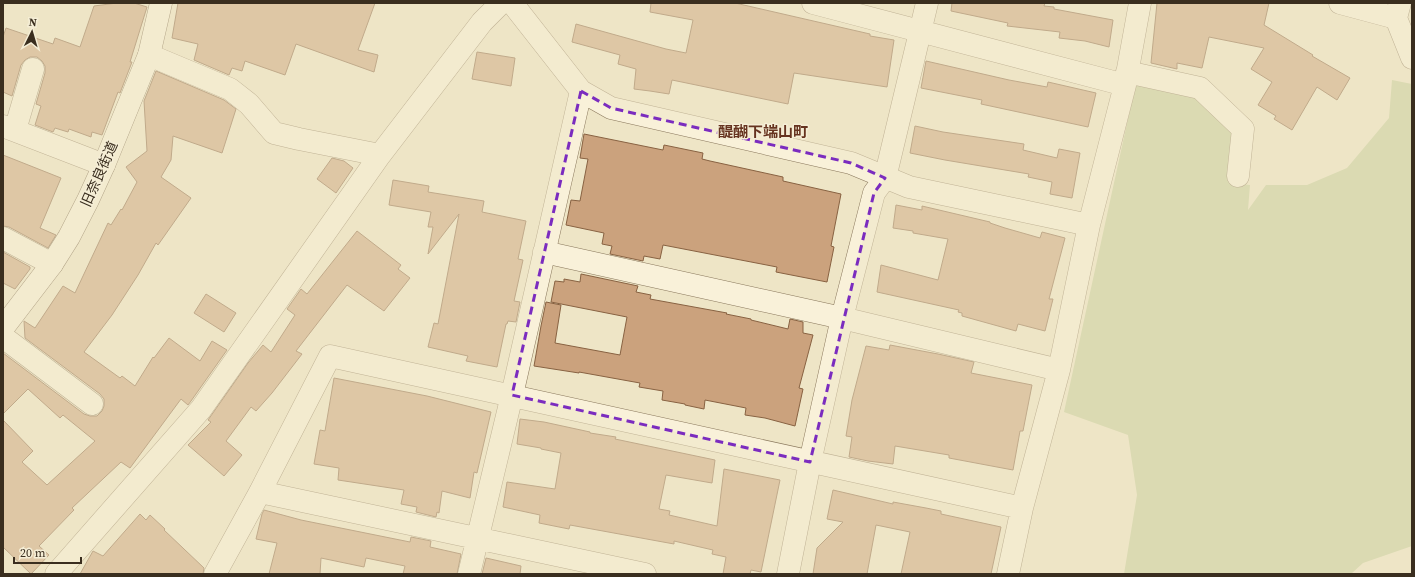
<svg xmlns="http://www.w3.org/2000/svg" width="1415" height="577" viewBox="0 0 1415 577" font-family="'Source Serif 4','Noto Sans JP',serif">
  <rect width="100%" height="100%" fill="#eee5c6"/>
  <path fill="#c3cc9a" d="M1392,80L1412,84V546L1363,563L1351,574H1124L1137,495L1128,435L1064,412L1136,82L1200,97L1234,133L1230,183L1250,185L1248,210L1266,185H1307L1347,168L1389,118Z"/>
  <path fill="#cba27d" stroke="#886242" d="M117,3H134L147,7L130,62H132L120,93L118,92L102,135L92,132L91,137L69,129L68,132L55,128L53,132L35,125L41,106L36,104L45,73V66L42,61L37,57H30L25,60L21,65L12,96L3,92V37L6,28L53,44L55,38L80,47L94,6Z
    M178,3H375L358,50L378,55L374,72L296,44L285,75L245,61L242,71L232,68L229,75L194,60L198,44L172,38Z
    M651,3H735L870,34V36L894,40L887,87L794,73L788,104L672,80L669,94L650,91L634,89L636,69L618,64L620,55L572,42L576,24L666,49L686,53L693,20L650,12Z
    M952,3H1045L1044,6L1054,7V9L1113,20L1109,47L1085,41L1059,38L1060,32L1007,26L1008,23L951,11Z
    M1157,3H1269L1264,25L1313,55L1312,56L1350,78L1337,100L1317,87L1292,130L1274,119L1276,116L1258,105L1272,82L1251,69L1264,48L1209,37L1202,68L1177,63V69L1151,63Z
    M477,52L515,58L511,86L472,79Z
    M926,61L1009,80L1047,87L1048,82L1096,93L1088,127L981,104L982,100L921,88Z
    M156,71L224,100L236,109L222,153L173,136L171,160L161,177L191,198L158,245L156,243L138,275L112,315L84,352L120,378L122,376L135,386L153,357L154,358L169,338L200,361L212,341L227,350L191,401L188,405L181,399L130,468L121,462L72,508L74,510L39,546L49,555L31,574L3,547V420L33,451L22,462L47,485L95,441L63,415L60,418L28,389L3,414V353L84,414L90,416H97L102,411L104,406V399L100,394L25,338L24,321L35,328L63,286L75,293L108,223L111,225L121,209L122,210L137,182L126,167L147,151L144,101Z
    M915,126L943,132L1024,144L1023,150L1057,158L1059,149L1080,153L1072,198L1050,194L1052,182L1028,177L1029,174L945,160L910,153Z
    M584,134L663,150L664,145L703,153L702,159L710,161L783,177V181L841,194L831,246L834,247L827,282L776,272L777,267L663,245L660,259L644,256L643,261L610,254L612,246L602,244L604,233L566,225L571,200L580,201L588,159L580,158Z
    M3,155L61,178L40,228L56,235L48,248L9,227L3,226Z
    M332,158L344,161L353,168L336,193L317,179Z
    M393,180L429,186L428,192L484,201L482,212L526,221L518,259L523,260L514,301L520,302L516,322L508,321L507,324H506L497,367L466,361L468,356L428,347L434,323L438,324L459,214L428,254L433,227H428L431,212L389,205Z
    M896,205L922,210V206L990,222V223L1005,228L1040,238L1042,232L1065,238L1049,299H1053L1045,331L1018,324L1016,331L962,316V313L958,312L959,310L877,292L881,265L938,280L948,239L913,233V231L893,228Z
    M357,231L401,265L398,269L410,278L384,311L347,285L296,351L302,354L272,393L256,411L251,407L226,441L242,455L224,476L188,445L211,422L208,420L248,363L263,345L271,352L295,315L287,309L301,289L307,294Z
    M3,252L30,267V269L15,289L3,283Z
    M581,274L638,286L636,292L651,295L650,299L727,313L726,314L751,319V320L788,329L790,319L803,322V333L813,335L799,388L803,389L795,426L765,418L745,415L746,408L705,400L704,409L685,405V404L662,400L663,391L639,387L640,383L579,372V373L534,366L541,326L546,302L561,305L555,343L620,355L627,317L551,302L555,281L564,282V279L580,282Z
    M206,294L236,313L224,332L194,313Z
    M890,345L938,354L974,362L971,373L1032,385L1023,431H1020L1013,470L949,458V455L895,446L893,464L868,461L849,457L852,437L846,436L852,400L866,346L889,350Z
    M334,378L427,396L491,412L477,473L474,472L470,498L442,491L439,513L437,512L436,517L416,512L417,507L401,504L404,490L338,480L339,468L314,464L320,430L325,431Z
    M520,419L544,422L590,432V433L616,437L615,439L715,460L712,483L666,475L659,509L670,511L669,515L717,526L724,469L780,480L761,572L751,570L750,574H723L726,557L712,554L713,550L674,541V544L570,525L569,529L539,523L540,515L503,507L507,482L555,489L561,453L541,449V448L517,444Z
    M833,490L893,504V502L926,508L941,511V514L1001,527L991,574H901L910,532L876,525L867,574H813L817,548L843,522L827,519Z
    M264,510L301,520L410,542L411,537L431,541L430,547L461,554L457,574H403L405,566L366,558L364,567L321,558L320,574H269L277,543L256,539L262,514Z
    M140,514L146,520L150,515L165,529L164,530L204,568L203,574H80L93,551L103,556Z
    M486,558L521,566L520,574H482Z"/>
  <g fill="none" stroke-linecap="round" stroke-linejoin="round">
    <defs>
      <path id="street" d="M512,3L581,91L611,108L851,163L909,187L1089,225
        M813,3L1125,85
        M1340,3L1396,18
        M1400,3L1396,18L1412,58
        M149,55L230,89L249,104L274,133L299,139L380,155
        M1127,72L1200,88L1243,129L1238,176
        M3,126L104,165
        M15,130L33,69
        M3,238L52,264
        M544,252L842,318L1059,370
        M3,337L92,404
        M260,492L645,574
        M56,574L201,409L380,155L482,22L501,3
        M215,574L260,492L330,356L1022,508
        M469,574L512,395L581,91
        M788,574L810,462L842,318L874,193L885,178L927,3
        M1008,574L1022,508L1059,370L1089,225L1125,85L1140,3"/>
      <path id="secondary" d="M3,328L52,264L69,237L88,200L104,165L149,55L161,3"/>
    </defs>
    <use href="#street" stroke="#89775c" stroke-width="23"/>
    <use href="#secondary" stroke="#6b583f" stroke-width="23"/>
    <use href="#street" stroke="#f9f1d9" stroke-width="22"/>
    <use href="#secondary" stroke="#f9f1d9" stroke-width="22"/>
  </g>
  <path d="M0 0H1415V577H0ZM581,91L611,108L851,163L885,178L874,193L810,462L512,395Z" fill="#eee5c6" fill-opacity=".55" fill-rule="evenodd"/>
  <path fill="none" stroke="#7b2cbf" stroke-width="3" stroke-dasharray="8 5" stroke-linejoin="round" d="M581,91L611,108L851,163L885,178L874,193L810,462L512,395Z"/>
  <g text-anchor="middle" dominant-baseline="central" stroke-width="3" stroke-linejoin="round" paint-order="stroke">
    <g font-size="14" fill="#3a2e1f" stroke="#f5eed6">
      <text transform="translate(99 174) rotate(-66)">旧奈良街道</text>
    </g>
    <g font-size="15" font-weight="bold" fill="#66331f" stroke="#f5eed6">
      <text x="763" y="131">醍醐下端山町</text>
    </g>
  </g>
  <rect width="1415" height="577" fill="none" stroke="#3a2e1f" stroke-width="8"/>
  <g transform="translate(32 32) rotate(5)" stroke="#f5eed6" stroke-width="3" paint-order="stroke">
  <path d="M0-3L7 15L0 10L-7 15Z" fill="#3a2e1f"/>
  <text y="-6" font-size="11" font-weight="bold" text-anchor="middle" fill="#3a2e1f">N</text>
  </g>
  <path d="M14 557v6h67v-6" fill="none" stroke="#3a2e1f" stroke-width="2"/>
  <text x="20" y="557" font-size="12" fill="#3a2e1f" stroke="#f5eed6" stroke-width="3" paint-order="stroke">20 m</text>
</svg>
